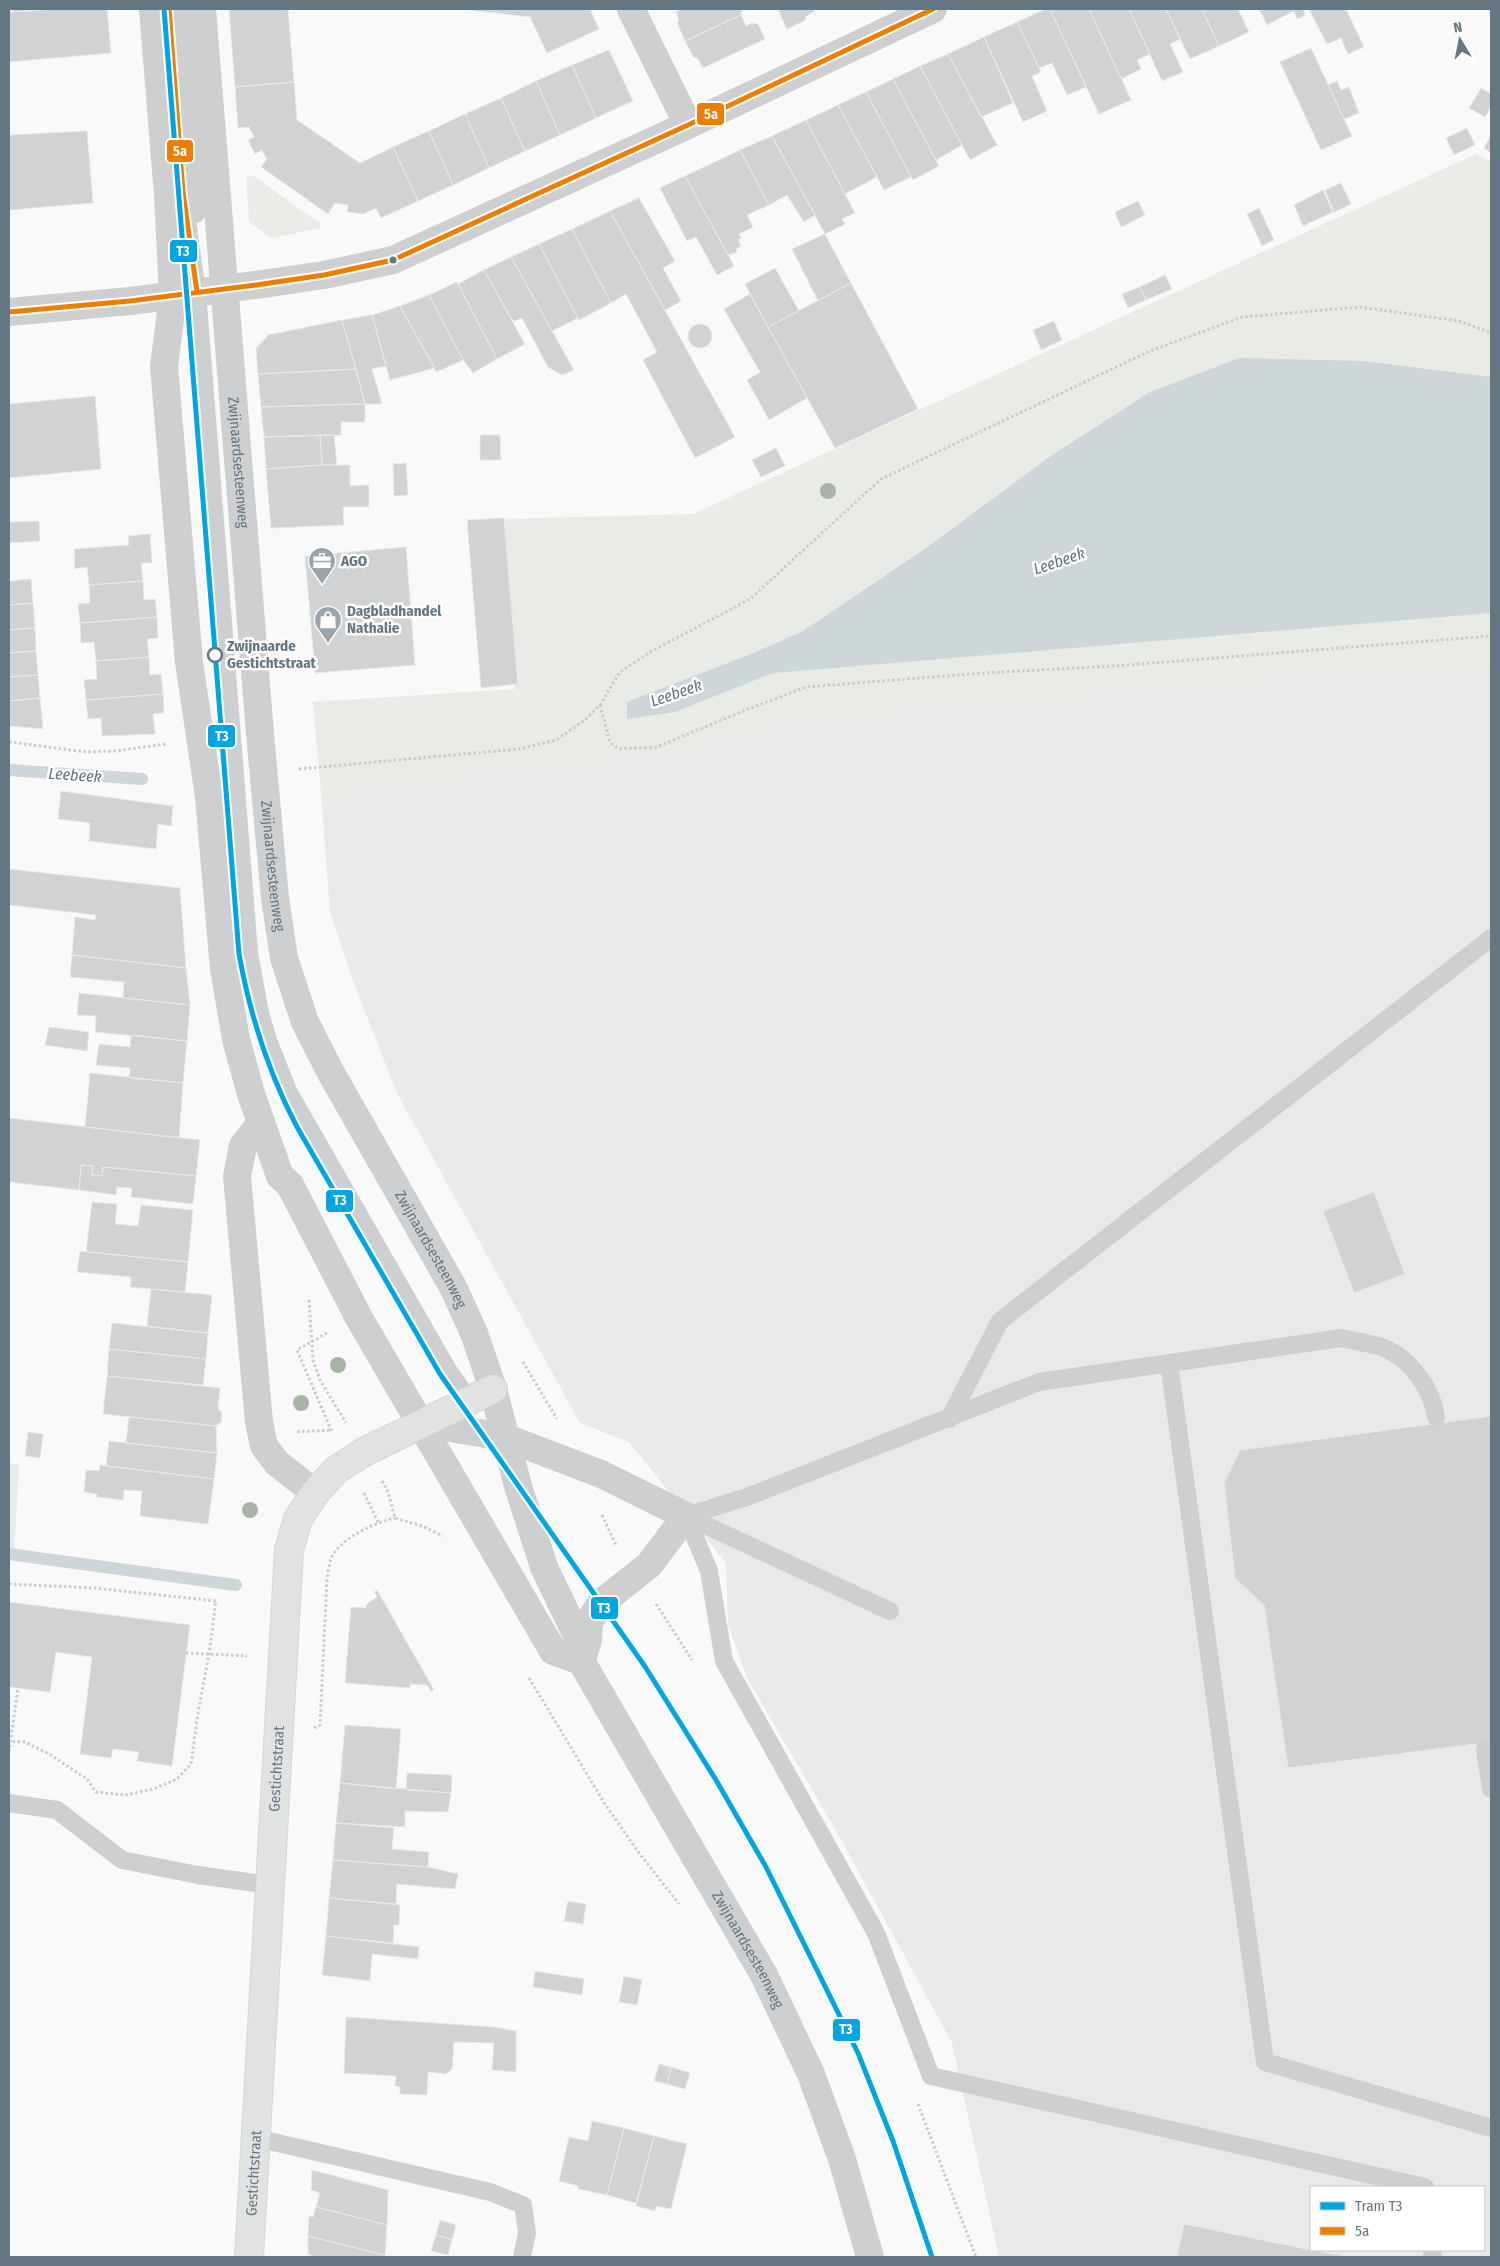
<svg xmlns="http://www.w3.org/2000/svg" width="1500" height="2266" viewBox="0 0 1500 2266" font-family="'Fira Sans Condensed',sans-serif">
  <rect width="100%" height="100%" fill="#f9f9f9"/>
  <path fill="#e8e9e9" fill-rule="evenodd" d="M1491,668V2257H999L952,2043L838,1834L747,1678L728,1625L726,1563L629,1442L580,1423L397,1093L354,984L330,912L322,805L363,789L669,755L799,723L1267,682ZM1311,2187H1484V2250H1311Z"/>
  <path fill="#e8ebe6" d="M1476,154L1491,162V668L1267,682L799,723L669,755L363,789L322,805L313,702L515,689L499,519L693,514Z
    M252,175L321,224L320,228L272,238L249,222L246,178Z
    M9,1463L19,1465L14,1555L9,1554Z"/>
  <path fill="#ced6d9" d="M1239,358L1362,361L1491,377V613L773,673L675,712L627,719V702L756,652L803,631L929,546L1048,458L1148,393Z"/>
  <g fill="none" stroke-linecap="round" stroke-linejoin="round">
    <path stroke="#ced6d9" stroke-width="12" d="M9,770L142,779
      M9,1554L236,1585"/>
  </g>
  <path fill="#d0d2d3" stroke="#e8e8e8" d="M14,9H57L14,12Z
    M57,9H107L111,53L9,62V12Z
    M229,9H288L294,82L235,87Z
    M458,9H496V13Z
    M496,9H590L599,29L547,53L530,17L496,13Z
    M682,9H742L741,15L685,41L677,22L679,21L677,12L672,13Z
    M778,9H813L816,16L813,12L805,17L806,20L787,29Z
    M1046,9H1050L1086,87L1067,95L1052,63L1039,68L1017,22Z
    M1050,9H1089L1131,100L1099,114Z
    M1089,9H1129L1150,54L1137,60L1141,69L1121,79Z
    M1129,9H1166L1180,39L1170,44L1183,72L1162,81Z
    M1166,9H1202L1219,46L1190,59Z
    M1202,9H1238L1249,32L1219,46Z
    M1259,9H1293L1294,11L1267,25Z
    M1293,9H1303L1305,15L1297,19Z
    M1309,9H1346L1364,47L1348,54L1341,38L1327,44Z
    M741,15L746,26L752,23L758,24L765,39L703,68L697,57L694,58L685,41Z
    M1017,22L1041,72L1032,76L1047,111L1023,122L984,37Z
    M984,37L1013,103L981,117L948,54Z
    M1311,48L1352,136L1321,150L1280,62Z
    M609,50L633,101L596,118L572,65Z
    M948,54L997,145L970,160L920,66Z
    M572,65L596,118L560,135L536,81Z
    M920,66L962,145L936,160L893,79Z
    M893,79L939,166L913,180L866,92Z
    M536,81L560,135L525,151L501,98Z
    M1337,81L1341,90L1349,87L1359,113L1344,119L1328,85Z
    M294,82L297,120L360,163L393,147L418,201L381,218L376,208L363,214L347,212L348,205L335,203L328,214L261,167L267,159L262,150L255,154L248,140L254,137L249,127L238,128L235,87Z
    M1481,88L1491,94V106L1485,117L1469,108Z
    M866,92L911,177L884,190L838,105Z
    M501,98L525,151L489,168L465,114Z
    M838,105L877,177L845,194L806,120Z
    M465,114L489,168L453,185L429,131Z
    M806,120L855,213L842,219L845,224L825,234L772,136Z
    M1467,128L1475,145L1454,155L1446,138Z
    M87,131L93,203L9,210V135Z
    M429,131L453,185L418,201L393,147Z
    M1491,135V153L1484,148Z
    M772,136L815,215L804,222L787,195L769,205L740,150Z
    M740,150L769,205L747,215L753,227L739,234L741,238L738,240L741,246L736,249L737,252L728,255L685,176Z
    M685,176L734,266L717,275L696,237L687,241L660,188Z
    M1341,183L1351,204L1334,212L1325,190Z
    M1323,190L1333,212L1303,226L1294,205Z
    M639,198L675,261L663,268L681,301L665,310L610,211Z
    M1138,201L1145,215L1121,227L1115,212Z
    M1259,208L1274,240L1262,246L1247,214Z
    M610,211L735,437L695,458L643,360L657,352L626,294L611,303L572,229Z
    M572,229L611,303L579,320L539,244Z
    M825,234L851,283L818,301L792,249Z
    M539,244L578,318L552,331L511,257Z
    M511,257L552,331L574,370L562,375L548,367L522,318L514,321L511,318L484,270Z
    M775,268L799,311L768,327L745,284Z
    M484,270L525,344L497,359L458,284Z
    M1165,275L1172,289L1146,300L1140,287Z
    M457,282L497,359L473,373L463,360L429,295Z
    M851,283L918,409L835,448L768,327Z
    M1140,287L1146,300L1128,308L1122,294Z
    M750,294L807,398L769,420L747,380L760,372L724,309Z
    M429,295L463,360L436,372L400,306Z
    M400,306L435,368L390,380L372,315Z
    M372,315L386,366L372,369L382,404H365L342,320Z
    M342,320L356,369L258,374L256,349L268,335Z
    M1054,321L1062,340L1041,350L1033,330Z
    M688 336a12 12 0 1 1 24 0a12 12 0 1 1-24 0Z
    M356,369L365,404L261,407L258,374Z
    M95,396L101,469L9,478V404Z
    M365,404V422H341V435L264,437L261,407Z
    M320,435H334L337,465H322Z
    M320,435L322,465L266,469L264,437Z
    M480,435H500L501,460H480Z
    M776,448L785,466L761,477L752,460Z
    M406,463L408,495L394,496L393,464Z
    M322,465H350V486L369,485V507H343L344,525L271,528L266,469Z
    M504,518L518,684L481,688L467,520Z
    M39,521L40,541L9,543V522Z
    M150,534L152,563H141L143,581L89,585L87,567L75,569L74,549L129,545L128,536Z
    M406,547L415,665L315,673L305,556Z
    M31,579L33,603L9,605V581Z
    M143,581L144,600L155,599L157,617L80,623L78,604L90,603L89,585Z
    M33,603L35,628L9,630V605Z
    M157,617L158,638L147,639L149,657L96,661L94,642L81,643L80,623Z
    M35,628L36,651L9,653V630Z
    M36,651L38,675L9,677V653Z
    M149,657L150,675L161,674L163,694L86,700L84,680L97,679L96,661Z
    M38,675L40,698L9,701V677Z
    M163,694L164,713L153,714L155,734L102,736L101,718L88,719L86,700Z
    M40,698L43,729L9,726V701Z
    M61,791L173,806L171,826L158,824L156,849L89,841L90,823L58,819Z
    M9,869L180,888L186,968L72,955L75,917L95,920L96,915L9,905Z
    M72,955L186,968L190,1005L123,998L124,982L70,977Z
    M79,993L190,1005L187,1041L95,1032L96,1016L77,1015Z
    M49,1027L89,1032L87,1051L45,1045Z
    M131,1035L187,1041L183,1083L129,1078L130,1068L96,1065L99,1044L130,1047Z
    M90,1073L183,1083L179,1138L85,1127Z
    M9,1118L200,1140L196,1176L103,1167L102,1176L92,1175L93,1166L81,1165L79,1190L9,1182Z
    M81,1165L93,1166L92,1175L102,1176L103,1167L196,1176L193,1204L131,1197L132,1188L117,1187L116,1195L79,1190Z
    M1374,1192L1405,1274L1354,1293L1323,1211Z
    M92,1202L117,1204L115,1224L138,1226L141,1205L193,1210L188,1262L86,1252Z
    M80,1251L188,1262L185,1292L130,1287L131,1277L77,1272Z
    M151,1289L212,1295L208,1333L147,1326Z
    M112,1323L208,1333L206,1359L109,1349Z
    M109,1349L206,1359L203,1385L107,1376Z
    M107,1376L220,1388L218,1408L222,1413L221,1422L216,1426L103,1414Z
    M1491,1416V1742L1288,1768L1264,1605L1235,1578L1224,1483L1240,1450Z
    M129,1417L216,1426L217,1453L126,1443Z
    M28,1432L43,1434L40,1458L25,1456Z
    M109,1441L217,1453L214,1479L106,1466Z
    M100,1465L214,1479L208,1524L140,1516L142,1491L124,1490L123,1500L97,1497V1494L84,1492L86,1470L99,1471Z
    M377,1590L434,1690L431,1691L427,1685L410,1684V1688L345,1683L351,1607L366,1608L367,1604L377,1597L375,1591Z
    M9,1602L190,1625L172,1766L137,1761L139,1752L113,1749L111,1758L80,1754L92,1657L56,1652L50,1692L9,1687Z
    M345,1725L401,1729L396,1789L340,1783Z
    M407,1773L452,1775L451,1793L406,1790Z
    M340,1783L451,1793L448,1812L405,1811V1827L336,1823Z
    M336,1823L394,1828L392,1849L429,1852L428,1867L333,1860Z
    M333,1860L428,1867L458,1874L455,1889L397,1884L396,1904L329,1898Z
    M329,1898L400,1905L399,1925H394L393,1943L326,1936Z
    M568,1901L586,1904L583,1924L564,1921Z
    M326,1936L419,1947L418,1959L372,1954L370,1981L322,1975Z
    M535,1971L584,1979L582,1995L533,1987Z
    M624,1976L642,1980L637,2005L619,2002Z
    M346,2017L494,2027L516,2031V2072L492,2070L494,2043L454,2042L452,2069L446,2074L428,2072L427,2095L400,2094V2087L395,2086L396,2076L344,2073Z
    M659,2064L671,2067L667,2084L654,2081Z
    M671,2067L690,2073L685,2089L667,2084Z
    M592,2121L624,2128L607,2195L578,2189V2186L559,2181L569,2137L588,2141Z
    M624,2128L654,2136L636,2203L607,2195Z
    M654,2136L687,2144L671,2209L656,2206L655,2211L636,2206Z
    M312,2170L388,2190L387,2225L316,2207L320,2193L311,2190Z
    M316,2207L387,2225L385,2255L308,2236L309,2216L313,2217Z
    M440,2220L456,2225L452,2240L436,2235Z
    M1184,2224L1311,2250L1350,2257H1177Z
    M436,2235L452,2240L448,2255L431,2251Z
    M308,2236L385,2255V2257H316L308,2254Z"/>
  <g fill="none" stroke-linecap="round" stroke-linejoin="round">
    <defs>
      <g id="secondary">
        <path id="s2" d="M249,2257L289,1550L298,1519L315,1493L336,1470L364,1452L493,1389"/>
      </g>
    </defs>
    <use href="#secondary" stroke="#d5d6d7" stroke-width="30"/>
    <path stroke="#cbcccd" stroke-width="3" stroke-dasharray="2.5 2.5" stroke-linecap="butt" d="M600,705L610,742L619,749L657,747L743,711L806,687L983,673L1115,666L1491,636
      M9,742L87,752L115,751L166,744
      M299,769L519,749L556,740L585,720L600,705L620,672L652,651L750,599L881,479L1150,351L1242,317L1360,307L1459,321L1491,333
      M309,1300L313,1360L320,1380L346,1423
      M327,1333L297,1350L332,1432
      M523,1362L557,1419
      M297,1432L331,1430
      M382,1481L388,1492L395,1518L422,1526L443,1536
      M364,1493L378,1522
      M602,1515L616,1545
      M9,1584L94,1588L216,1601L209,1654L198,1713L191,1764L177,1779L153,1789L126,1795L96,1792L87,1779L49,1754L25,1742L9,1741
      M656,1604L692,1660
      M186,1653L247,1656
      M529,1678L605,1804L636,1849L679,1904
      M314,1728L320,1725L327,1579C328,1572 329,1565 331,1559C338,1539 376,1522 395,1518
      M9,1752L18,1688
      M918,2104L976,2257"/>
    <path stroke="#cecfd0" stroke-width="18" d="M169,9L183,192L197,292L249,953L260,1013L268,1040L288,1091L448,1370L469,1400
      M181,9L196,214
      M1169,1363L1265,2062L1491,2128
      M949,1419L1000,1321L1491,938
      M686,1516L709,1571L724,1661L876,1933L931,2076L1425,2187
      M686,1516L747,1497L1039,1382L1341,1338C1355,1341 1370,1343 1384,1348C1411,1359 1432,1389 1436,1417
      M686,1516L890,1611
      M1485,1749L1491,1789
      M9,1803L57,1810L122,1860L198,1875L270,1885
      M256,2138L490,2192L523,2205L527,2233L522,2257
      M1432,2257L1433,2250"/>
    <path stroke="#cecfd0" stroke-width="28" d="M631,9L688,125
      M9,312L130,301L256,285L324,275L393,260L688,125L933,9
      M261,1123L243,1146L237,1176L259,1422L264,1446L277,1463L315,1493
      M420,1423L504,1437L601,1474L686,1516L649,1565L601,1603L589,1622L588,1640L581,1661"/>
    <g stroke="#cecfd0" stroke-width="28">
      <path d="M153,9L168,195L173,296L164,366L189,662L209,797L224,969L236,1039L251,1094L280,1176L290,1185L359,1318L553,1651L581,1661"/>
      <path id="s1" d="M202,9L260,734L275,898L284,958L305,1022L331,1073L453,1287L474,1333L493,1389L518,1486L544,1567L577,1636L581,1661L764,1975L811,2074L842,2159L870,2257"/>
    </g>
    <use href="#secondary" stroke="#e1e2e2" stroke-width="28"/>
    <defs>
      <path id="bus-1" d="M169,9L183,192L197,292
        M9,312L130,301L256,285L324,275L393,260L688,125L933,9"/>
    </defs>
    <use href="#bus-1" stroke="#fff" stroke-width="9"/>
    <use href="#bus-1" stroke="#ef7d00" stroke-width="5"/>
    <defs>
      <path id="tram-1" d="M164,9L239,954C250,1015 268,1072 297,1127L440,1374L644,1665L716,1780L766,1867L858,2053L893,2141L932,2257"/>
    </defs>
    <use href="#tram-1" stroke="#fff" stroke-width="9"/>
    <use href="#tram-1" stroke="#00a6e2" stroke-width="5"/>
  </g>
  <g fill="#a9b3a7">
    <circle cx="828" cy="491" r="8"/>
    <circle cx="338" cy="1365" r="8"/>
    <circle cx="301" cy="1403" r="8"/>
    <circle cx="250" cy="1510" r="8"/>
  </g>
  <defs>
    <symbol id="office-pin" viewBox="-11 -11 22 30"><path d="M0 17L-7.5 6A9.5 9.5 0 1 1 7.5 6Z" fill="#99a4ac" stroke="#fff"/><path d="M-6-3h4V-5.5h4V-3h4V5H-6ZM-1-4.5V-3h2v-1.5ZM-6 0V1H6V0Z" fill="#fff"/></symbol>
    <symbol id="shop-pin" viewBox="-11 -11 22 30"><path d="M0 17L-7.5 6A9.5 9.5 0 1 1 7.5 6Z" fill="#99a4ac" stroke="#fff"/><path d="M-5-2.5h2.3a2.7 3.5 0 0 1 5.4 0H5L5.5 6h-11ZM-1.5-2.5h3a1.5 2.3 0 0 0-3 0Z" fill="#fff"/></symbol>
  </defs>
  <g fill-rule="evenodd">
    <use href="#office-pin" x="306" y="545" width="32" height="43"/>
    <use href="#shop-pin" x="312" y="604" width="32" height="43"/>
  </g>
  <circle fill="#657683" stroke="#fff" stroke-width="2" cx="393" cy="260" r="4.5"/>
  <circle fill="#fff" stroke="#657683" stroke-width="2.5" cx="215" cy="655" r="7"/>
  <g text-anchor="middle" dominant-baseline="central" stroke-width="5" stroke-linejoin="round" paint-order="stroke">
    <g font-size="15" fill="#657683" stroke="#fff">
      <text stroke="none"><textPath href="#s1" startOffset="455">Zwijnaardsesteenweg</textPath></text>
      <text stroke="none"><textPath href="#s1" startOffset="860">Zwijnaardsesteenweg</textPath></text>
      <text stroke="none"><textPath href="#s1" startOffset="1280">Zwijnaardsesteenweg</textPath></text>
      <text stroke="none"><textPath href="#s2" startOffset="489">Gestichtstraat</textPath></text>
      <text stroke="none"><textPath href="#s1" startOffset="2054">Zwijnaardsesteenweg</textPath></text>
      <text stroke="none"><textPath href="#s2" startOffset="84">Gestichtstraat</textPath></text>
    </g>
    <g font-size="15" font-weight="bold" fill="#657683" stroke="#fff" text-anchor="start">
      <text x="341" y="561">AGO</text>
      <text x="347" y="611">Dagbladhandel<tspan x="347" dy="17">Nathalie</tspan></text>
    </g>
    <g font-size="15" font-weight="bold" fill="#657683" stroke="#fff" text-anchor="start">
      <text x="227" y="646">Zwijnaarde<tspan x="227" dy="17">Gestichtstraat</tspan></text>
    </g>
    <g font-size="16" font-style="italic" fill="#60757c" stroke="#fff">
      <text transform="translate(1059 561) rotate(-19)">Leebeek</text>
      <text transform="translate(676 693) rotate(-19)">Leebeek</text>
      <text transform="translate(75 775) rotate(4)">Leebeek</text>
    </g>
  </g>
  <g stroke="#fff" stroke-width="2">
    <rect x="696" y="102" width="29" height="24" rx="5" fill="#ef7d00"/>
    <rect x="166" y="139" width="28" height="24" rx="5" fill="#ef7d00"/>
    <rect x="169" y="239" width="29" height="24" rx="5" fill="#00a6e2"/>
    <rect x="207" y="724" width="29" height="24" rx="5" fill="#00a6e2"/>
    <rect x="325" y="1189" width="29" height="24" rx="5" fill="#00a6e2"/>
    <rect x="590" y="1596" width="29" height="24" rx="5" fill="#00a6e2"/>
    <rect x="832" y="2018" width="29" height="24" rx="5" fill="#00a6e2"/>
  </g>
  <g font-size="14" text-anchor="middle" font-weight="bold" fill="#fff">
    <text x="711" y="119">5a</text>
    <text x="180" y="156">5a</text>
    <text x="183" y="256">T3</text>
    <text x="222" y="741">T3</text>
    <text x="340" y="1205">T3</text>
    <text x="604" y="1613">T3</text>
    <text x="846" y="2034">T3</text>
  </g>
  <rect width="1500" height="2266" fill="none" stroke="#657683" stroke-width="20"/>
  <rect x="1310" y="2186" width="175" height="65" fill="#ffffff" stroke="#c1c8cd"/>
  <rect x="1320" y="2202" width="25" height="8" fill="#00a6e2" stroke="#c1c8cd"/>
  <text x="1355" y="2211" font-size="15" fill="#657683">Tram T3</text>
  <rect x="1320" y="2227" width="25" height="8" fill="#ef7d00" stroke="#c1c8cd"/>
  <text x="1355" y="2236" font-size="15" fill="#657683">5a</text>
  <g transform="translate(1460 40) rotate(350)" stroke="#ffffff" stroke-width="4" paint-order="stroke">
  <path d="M0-4L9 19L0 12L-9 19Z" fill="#657683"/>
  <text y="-8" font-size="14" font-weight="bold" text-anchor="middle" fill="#657683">N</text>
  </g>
</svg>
